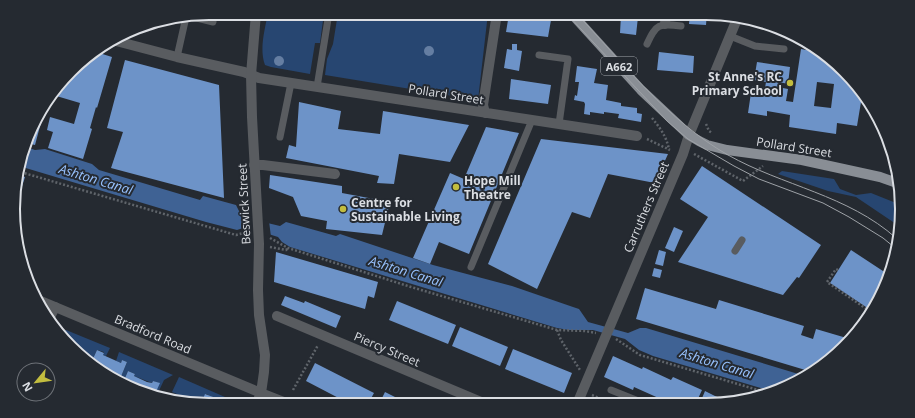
<svg xmlns="http://www.w3.org/2000/svg" width="915" height="418" viewBox="0 0 915 418" font-family="'Open Sans',sans-serif">
  <rect width="100%" height="100%" fill="#252a31"/>
  <path fill="#274671" d="M268,13H324L320,43H315L310,74L271,67L265,65C259,49 265,29 268,13Z
    M338,13H488L478,100L325,75L327,59L333,44Z
    M782,171L834,179L840,189L856,195L871,193L901,205L902,209L899,226L856,197L828,191L778,174Z
    M66,330L110,348L106,356L103,355L104,352L97,350L91,363L80,357L59,331Z
    M119,352L173,375L164,380L157,395L155,394L159,383L153,381L152,383L134,376L135,374L128,371L123,383L109,375L120,379L127,362L122,360L121,363L116,361Z
    M179,377L225,397L229,401L231,405H220L221,400L206,394L201,404L183,400L184,397L172,392Z"/>
  <path fill="#3f6294" d="M26,147L35,150L45,149L92,164L99,170L200,200L203,196L236,205L242,217L280,226L286,222L336,236L340,234L433,265L512,286L573,307L579,309L588,322L628,333L640,328H646L805,376L781,390L774,392L653,356L639,350L625,339L593,330H569L557,328L290,247L282,242L278,237L246,227L237,230L206,222L19,166Z"/>
  <path fill="#252a31" d="M246,215L269,221L271,237L247,229Z"/>
  <path fill="#6d93c8" fill-rule="evenodd" d="M624,13H636V17H638L636,35L620,33L621,15L623,16Z
    M690,13H707L706,25L689,24Z
    M509,14L551,20L548,37L506,32Z
    M512,44H517V50L522,51L519,71L504,68L507,49L512,50Z
    M801,49L817,52L844,70L862,96L857,126L837,123L836,134L789,127L790,115L767,111V116L748,113L752,86L765,88L766,82L754,80L757,62L790,67L788,84L779,82L778,87L788,89L786,101L793,102ZM817,82L834,84L831,108L814,106Z
    M96,52L112,57L97,108L96,107L90,128L92,129L83,159L48,148L53,132L47,130L50,117L74,124L80,103L53,95L80,61Z
    M659,52L694,56L693,73L657,70Z
    M125,60L219,85L224,198L111,168L123,132L107,128Z
    M577,66L597,69L594,83L608,85L606,100L621,103V106L637,108V113L642,114L641,122L618,118L619,114L604,112V114L590,112V115L584,114L585,104L584,102L574,100L575,95L577,96L579,82H575Z
    M511,79L551,85L548,104L509,99Z
    M299,102L341,111L338,129L380,134L383,111L469,125L450,162L399,154L394,184L377,183L379,176L286,158L289,145L296,147Z
    M38,113L43,115L35,145L27,143Z
    M486,127L519,133L469,254L439,242L430,264L413,258L450,173L464,179Z
    M541,139L668,154L655,183L608,174L590,218L572,212L537,289L488,264Z
    M702,166L821,245L799,278L797,277L783,295L678,262L708,217L680,199Z
    M17,174L25,177L17,202Z
    M270,175L342,186V193L390,202L382,235L326,229L327,221L301,216L293,197L269,188Z
    M674,227L683,231L674,252L665,248Z
    M659,250L666,252L663,266L655,264Z
    M851,250L889,275L887,284L872,311L830,283Z
    M276,252L378,282L374,298L368,296L365,309L274,282Z
    M654,268L662,270L660,278L652,276Z
    M645,288L716,309L719,300L804,326L801,335L813,339L816,329L850,339L825,364L812,372L636,319Z
    M285,296L304,303L305,301L341,316L336,328L281,305Z
    M397,301L456,325L448,344L389,320Z
    M460,327L508,347L500,366L452,346Z
    M513,349L572,373L564,393L505,369Z
    M97,350L104,353L103,355L121,363L122,360L127,362L120,379L109,375L91,363Z
    M613,356L642,369L643,367L671,380L673,377L702,390L696,403H676L663,398V400L634,387L633,390L604,377Z
    M315,363L374,393L368,404L352,405L306,381Z
    M128,371L135,374L134,376L147,382L152,383L153,381L160,383L155,394L134,390L123,383Z
    M705,391L715,396L732,403H700Z
    M385,392L405,402L411,404H379Z
    M205,394L222,400L220,405L201,404Z"/>
  <g fill="none" stroke-linecap="round" stroke-linejoin="round">
    <path stroke="#5f646a" stroke-width="2.5" stroke-dasharray="2 2" stroke-linecap="butt" d="M555,13L560,19
      M652,118C660,128 667,137 669,150
      M706,124L709,131L712,133
      M647,139L670,150
      M694,154L743,181L763,166
      M17,171L236,235L247,232
      M270,238L288,248L411,287L557,330L585,331L596,333
      M270,247L286,250L288,248
      M838,270L836,269L827,282L871,312
      M557,330L561,340L580,370
      M616,339L640,355L768,393
      M293,390L318,345
      M592,395L613,404
      M655,399L666,404"/>
    <path stroke="#595c60" stroke-width="7" d="M189,16L213,22
      M730,36L755,46L784,49
      M647,44C656,24 659,23 681,26
      M539,55L568,59L559,124
      M177,57L186,17
      M317,87L329,13
      M280,137L291,83
      M735,251L742,240
      M471,267L532,120
      M611,390L646,404"/>
    <path stroke="#595c60" stroke-width="10" d="M665,24L666,13
      M116,41L177,57L244,72L259,78L637,136
      M485,113L483,105L497,13
      M254,165H263L335,174
      M277,316L486,404
      M49,319L55,307
      M577,404L683,154L689,135L737,19"/>
    <path stroke="#595c60" stroke-width="10" d="M256,13L251,75L252,117L259,244L258,290L259,315L265,355L264,372L261,393L256,405
      M36,299L261,393L291,405"/>
    <path stroke="#898e95" stroke-width="10" d="M571,13L641,90L689,135L699,141L707,145L727,150L802,160L880,177L897,183"/>
    <path stroke="#9ea2a7" stroke-width="1" d="M566,13L667,121L688,139L734,166L759,179L823,203L849,217L883,238L894,247
      M576,13C623,63 668,121 728,155C783,186 848,195 896,238"/>
  </g>
  <g fill="#657ea2">
    <circle cx="429" cy="51" r="5"/>
    <circle cx="279" cy="61" r="5"/>
  </g>
  <g fill="#c2bd3f" stroke="#252a31" stroke-width="1.5">
    <circle cx="790" cy="83" r="4"/>
    <circle cx="456" cy="187" r="4"/>
    <circle cx="343" cy="209" r="4"/>
  </g>
  <g text-anchor="middle" dominant-baseline="central" stroke-width="4" stroke-linejoin="round" paint-order="stroke">
    <rect fill="#252a31" stroke="#a4a8ae" stroke-width="1" x="601" y="57" width="36" height="18" rx="3"/>
    <g font-size="11" font-weight="bold" fill="#dbdee3">
      <text x="619" y="66">A662</text>
    </g>
    <g font-size="12" font-weight="bold" fill="#dbdee3" stroke="#252a31" text-anchor="start">
      <text x="782" y="76" text-anchor="end">St Anne's RC<tspan x="782" dy="14">Primary School</tspan></text>
      <text x="464" y="180">Hope Mill<tspan x="464" dy="14">Theatre</tspan></text>
      <text x="351" y="202">Centre for<tspan x="351" dy="14">Sustainable Living</tspan></text>
    </g>
    <g font-size="12" fill="#dbdee3" stroke="#252a31">
      <text transform="translate(446 94) rotate(9)">Pollard Street</text>
      <text transform="translate(794 147) rotate(9)">Pollard Street</text>
      <text transform="translate(244 204) rotate(-93)">Beswick Street</text>
      <text transform="translate(646 207) rotate(-67)">Carruthers Street</text>
      <text transform="translate(153 334) rotate(23)">Bradford Road</text>
      <text transform="translate(387 349) rotate(23)">Piercy Street</text>
    </g>
    <g font-size="13" font-style="italic" fill="#97c1fd" stroke="#252a31">
      <text transform="translate(96 179) rotate(17)">Ashton Canal</text>
      <text transform="translate(406 271) rotate(17)">Ashton Canal</text>
      <text transform="translate(717 363) rotate(17)">Ashton Canal</text>
    </g>
  </g>
  <path d="M0 0H915V418H0ZM209 20H706A189 189 0 0 1 895 209V209A189 189 0 0 1 706 398H209A189 189 0 0 1 20 209V209A189 189 0 0 1 209 20Z" fill="#252a31" fill-rule="evenodd"/>
  <path fill="none" stroke="#dbdee3" stroke-width="2" d="M209 20H706A189 189 0 0 1 895 209V209A189 189 0 0 1 706 398H209A189 189 0 0 1 20 209V209A189 189 0 0 1 209 20Z"/>
  <g transform="translate(36 382) rotate(241)"><circle r="19" fill="#252a31" stroke="#6e7278"/>
  <path d="M0-3L7 15L0 10L-7 15Z" fill="#c2bd3f"/>
  <text y="-6" font-size="11" font-weight="bold" text-anchor="middle" fill="#dbdee3">N</text>
  </g>
</svg>
